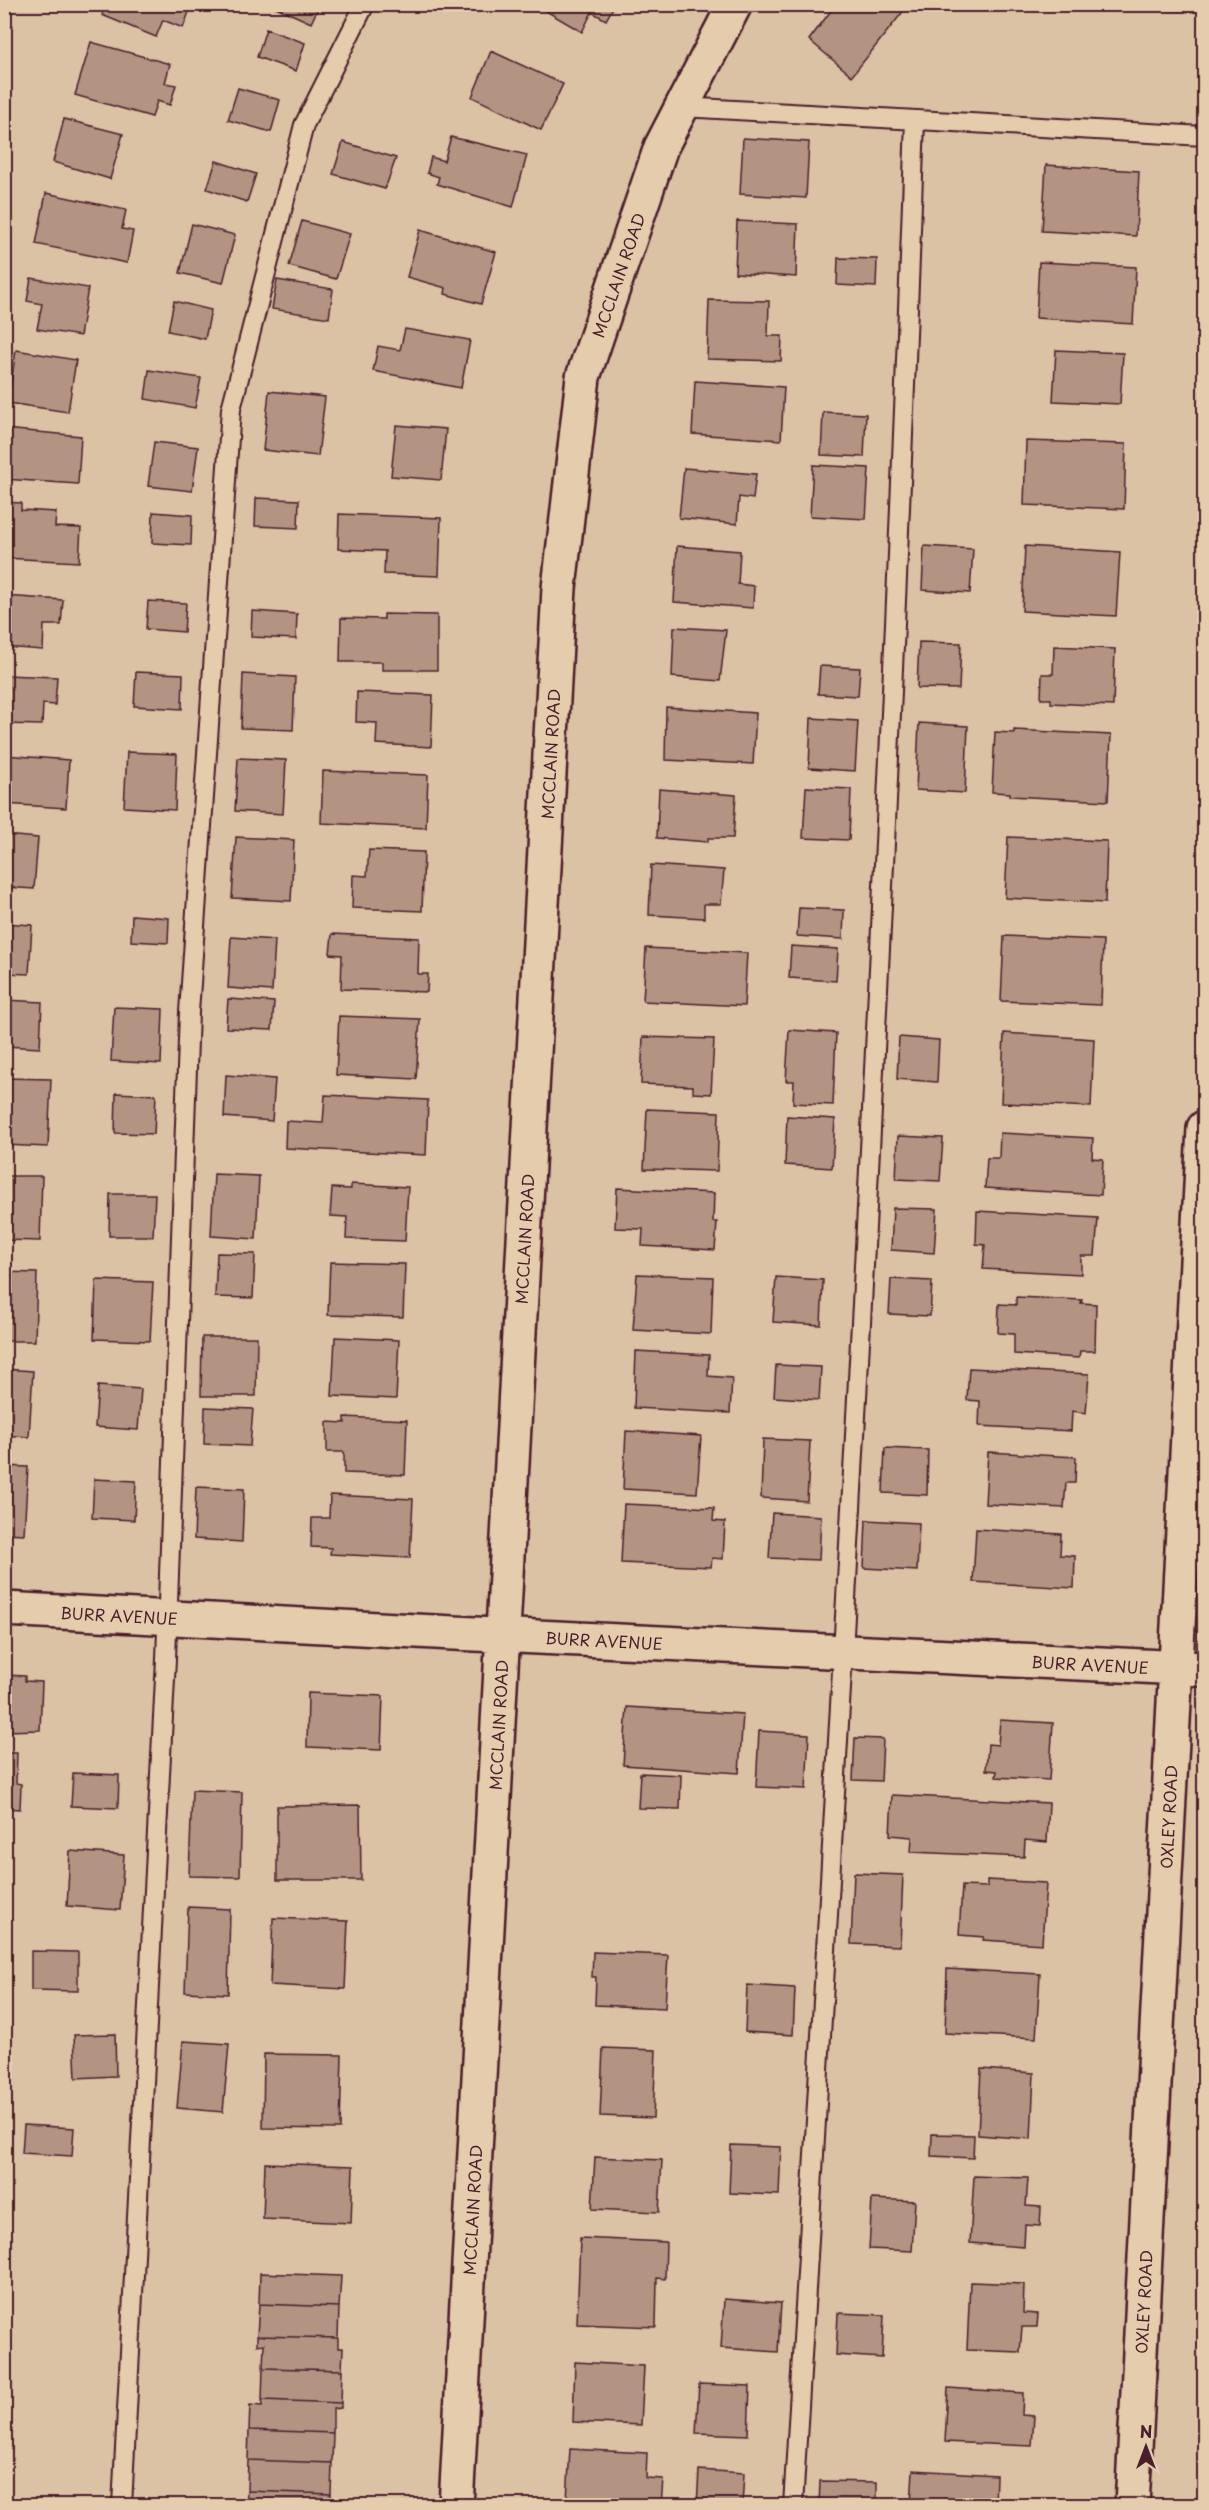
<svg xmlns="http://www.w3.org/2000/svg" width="1209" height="2510" viewBox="0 0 1209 2510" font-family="'Playpen Sans',sans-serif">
  <rect width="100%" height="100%" fill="#dcc2a5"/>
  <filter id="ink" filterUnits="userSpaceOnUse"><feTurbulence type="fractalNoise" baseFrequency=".0167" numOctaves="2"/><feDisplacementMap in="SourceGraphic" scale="12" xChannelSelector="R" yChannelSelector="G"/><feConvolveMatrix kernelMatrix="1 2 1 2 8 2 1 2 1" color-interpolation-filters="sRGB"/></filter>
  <g filter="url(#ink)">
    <path fill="#b39483" stroke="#4a1f2b" stroke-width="1.5" d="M106,4H192L183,28L163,20L156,37L102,15Z
      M269,4H320L311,23Z
      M534,4H615L606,20L592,12L582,32Z
      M836,4H909L852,76L809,40Z
      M944,4H1013V5L944,8Z
      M1126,4H1194V11L1126,8Z
      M266,29L305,43L296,71L257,57Z
      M91,42L170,64L165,83L176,85L170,105L157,101L152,117L75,95Z
      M491,51L563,84L541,130L472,97Z
      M238,88L280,100L271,132L228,120Z
      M64,119L123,134L110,179L53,162Z
      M451,137L527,155L513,207L437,184L439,177L427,173L431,157L444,161Z
      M743,138L809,142L806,198L740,194Z
      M343,142L396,158L385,189L333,174Z
      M216,161L256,174L247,202L207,189Z
      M1046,165L1139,171L1136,236L1042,231Z
      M46,193L126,210L122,229L133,231L127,263L36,244Z
      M302,221L350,234L336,279L289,266Z
      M737,221L798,224L796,277L735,273Z
      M192,224L235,235L223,283L180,273Z
      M420,230L496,252L481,304L445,294L446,288L407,277Z
      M838,258L877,259L876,287L837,285Z
      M1039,262L1136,267L1133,324L1036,318Z
      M31,278L88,288L80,336L37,329L42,304L27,301Z
      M277,280L333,289L329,318L272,309Z
      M709,300L769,301L768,336H782L781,361L707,359Z
      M174,301L211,310L205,339L168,331Z
      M405,329L470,340L461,388L373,371L378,346L400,350Z
      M16,350L76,360L68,412L8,403Z
      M1056,350L1123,353L1120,404L1053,401Z
      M149,370L201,378L195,408L145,399Z
      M695,381L784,387L781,440L692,434Z
      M269,391L325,397L318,456L263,450Z
      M823,412L866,414L864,457L821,455Z
      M396,425L446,429L441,480L391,476Z
      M4,429L81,436L78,484L4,479Z
      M1026,441L1126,444L1124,509L1024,505Z
      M154,442L198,447L192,491L148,486Z
      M813,465L869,468L866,519L810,516Z
      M684,468L756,474L753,499L739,497L737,524L679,518Z
      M256,498L299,500L298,528L255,526Z
      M4,502L21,503V510L56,512L55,527L81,528L79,562L4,558Z
      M153,512L192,515L191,545L152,543Z
      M339,514L441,518L439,576L384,574L385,551L338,549Z
      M677,546L740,551L738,584L754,586L753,608L674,602Z
      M924,546L973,549L970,593L922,590Z
      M1025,546L1120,552L1116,616L1022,611Z
      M4,596L63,600L61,625H44L43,650L4,647Z
      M148,601L186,603L184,632L146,629Z
      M252,611L297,614L296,639L251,637Z
      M384,614L437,615V670H382V662H340L341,618L384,619Z
      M674,627L726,630L720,681L672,677Z
      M919,642L961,643L959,689L917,688Z
      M1054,646L1115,649L1113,706L1051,703V699H1041L1042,674H1053Z
      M820,666L860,668L858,696L818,694Z
      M136,672L183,674L182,709L134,706Z
      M243,674L295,677L293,730L241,728Z
      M4,675L57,677L55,705L43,704L42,725L4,724Z
      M357,692L433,695L431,747L376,744L377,723L356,722Z
      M666,707L756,713L753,764L665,760Z
      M811,718L858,721L855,771L809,768Z
      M919,723L968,726L965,793L916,790Z
      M1014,730L1111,735L1108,801L1010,796V793L992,792L995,732L1014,733Z
      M127,752L177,754L175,810L124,807Z
      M4,755L69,760L66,808L4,804Z
      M238,758L286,760L283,814L235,811Z
      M323,771L428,775L426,828L321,823Z
      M806,787L851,789L849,840L803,838Z
      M659,789L736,795L733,838H708V842L657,838Z
      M4,835L38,838L34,889L4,887Z
      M236,837L294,840L291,901L232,898Z
      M1008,837L1107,841L1105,903L1005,898Z
      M369,850L424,852L422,911L352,908L353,875L367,876Z
      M651,865L724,870L721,904H704V918L649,915Z
      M799,908L844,910L843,939L797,936Z
      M132,915L169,918L168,943L131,941Z
      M4,923L32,925L29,974L4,973Z
      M332,934L419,938L418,974H428L427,992L341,989L342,955L330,954Z
      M1004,936L1103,940L1101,1005L1001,1001Z
      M231,937L275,940L272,991L228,988Z
      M791,946L838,949L836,981L789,978Z
      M646,948L747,953L744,1006L643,1001Z
      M228,999L274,1002L272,1030L226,1028Z
      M4,1000L42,1002L40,1048L4,1046Z
      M114,1007L163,1009L161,1064L111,1061Z
      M339,1016L420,1019L416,1079L336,1075Z
      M789,1030L836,1033L833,1105L793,1103L794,1081H786Z
      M1004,1033L1094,1039L1091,1107L1001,1103Z
      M643,1037L714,1039L711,1094L693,1093V1086L641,1084Z
      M899,1037L939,1040L937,1082L897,1079Z
      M226,1075L275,1079L272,1121L224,1117Z
      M4,1078L51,1079L48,1147L4,1145Z
      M116,1093L156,1095L154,1134L115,1133Z
      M325,1095L428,1100L426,1155L285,1148L286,1121L323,1123Z
      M647,1109L719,1112L717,1171L644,1169Z
      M787,1116L835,1119L832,1168L785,1165Z
      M1000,1133L1093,1138L1092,1158L1103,1159L1101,1195L985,1188L987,1158H999Z
      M898,1136L943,1138L940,1181L896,1179Z
      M214,1174L259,1176L256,1239L211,1236Z
      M4,1176H42L40,1241L4,1240Z
      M351,1184L408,1187L405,1241L346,1239L347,1217L330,1216L332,1188L351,1189Z
      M617,1188L714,1193L713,1222H717L715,1250L642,1246L643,1229L615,1228Z
      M110,1194H155L153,1236H109Z
      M893,1208L937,1209L934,1253L891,1250Z
      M977,1211L1098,1218L1095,1256H1081V1274L983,1269L985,1245L976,1244Z
      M217,1253L255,1254L253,1298L215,1297Z
      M330,1262L405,1264L403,1317L328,1315Z
      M4,1272L37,1273L35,1341H4Z
      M637,1274L713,1277L711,1334L633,1330Z
      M776,1277L823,1280L821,1325L773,1322Z
      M891,1279L932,1281L930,1316L889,1314Z
      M96,1280L153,1282L150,1341L94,1339Z
      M1016,1297L1082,1300L1081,1303L1096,1304L1095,1351H1080L1079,1358L1014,1354V1334L998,1333L999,1304L1016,1305Z
      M202,1337H257L256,1396H201Z
      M335,1337L399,1340L396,1399L332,1396Z
      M636,1351L709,1355L708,1376L732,1378L730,1413L634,1408Z
      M776,1365L821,1367L819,1400L774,1397Z
      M969,1368L1089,1374L1086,1413L1072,1411L1071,1431L979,1426L980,1401L967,1400Z
      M4,1369L33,1371L29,1437L4,1435Z
      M98,1386L141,1389L138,1430L95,1427Z
      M205,1407L253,1409L250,1446L204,1444Z
      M345,1417L407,1420L405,1475L344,1473V1452H327V1422L345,1423Z
      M626,1431L701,1436L697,1493L623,1489Z
      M763,1439L810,1441L807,1501L761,1498Z
      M885,1448L928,1450L927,1495L883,1493Z
      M988,1452L1076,1457L1075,1483H1066L1064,1508L985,1504Z
      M4,1466L28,1467L24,1534L4,1533Z
      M94,1479L136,1481L134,1520L92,1518Z
      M196,1487L244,1489L242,1542L194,1539Z
      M330,1495L413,1499L410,1558L330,1554L331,1548L311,1547L312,1518H329Z
      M624,1504L714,1508L713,1521L725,1522L723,1559L712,1558L711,1567L621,1563Z
      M772,1513L821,1516L819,1560L769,1558Z
      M866,1520L919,1523L917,1571L864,1568Z
      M976,1529L1061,1534L1060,1555L1075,1556L1074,1588L973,1582Z
      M4,1675L25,1676V1681L42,1682L40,1730L4,1731Z
      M308,1693L383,1696L381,1750L307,1747Z
      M627,1707L743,1714L739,1773L623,1765Z
      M1000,1720L1053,1723L1049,1780L996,1777L997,1771L986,1770L988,1744L998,1745Z
      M759,1731L809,1734L806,1789L756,1787Z
      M855,1738L883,1739L881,1781L853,1780Z
      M4,1753H17L16,1783L21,1784L20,1809L4,1808Z
      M73,1773L119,1775L118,1808L71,1806Z
      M640,1773L681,1775L680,1809L638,1808Z
      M192,1790L242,1792L240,1877L189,1876Z
      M892,1795L1049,1803L1047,1842L1025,1840L1024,1857L911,1852L912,1837L890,1835Z
      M360,1805L361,1880H277V1806Z
      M4,1835H8L5,1888H4Z
      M70,1851L124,1855L120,1910L67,1906Z
      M854,1873L903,1875L900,1946L851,1944Z
      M987,1880L1046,1883L1042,1944L983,1940L984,1937L959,1935L962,1886L987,1887Z
      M188,1907L230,1909L228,1994L185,1992Z
      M273,1918L348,1921L345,1989L270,1985Z
      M31,1951L78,1952V1991L31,1990Z
      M593,1952L668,1955L665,2008L595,2005L596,1977H592Z
      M947,1969L1040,1974L1036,2038L945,2033Z
      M747,1985L795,1988L793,2035L745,2032Z
      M4,2005L9,2006L7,2062H4Z
      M115,2034L116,2076L76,2078L74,2035Z
      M183,2041L229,2044L223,2112L177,2108Z
      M603,2048L656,2050L653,2118L600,2116Z
      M264,2054L342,2055L340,2129L263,2128Z
      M981,2069L1034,2073L1031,2139L978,2135Z
      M24,2125L74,2128L72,2156L22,2153Z
      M932,2134L974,2135L973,2158L931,2156Z
      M731,2145L781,2147L779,2195L729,2193Z
      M595,2157L662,2160L659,2212L592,2209Z
      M265,2163L353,2166L351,2223L263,2219Z
      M974,2176L1028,2178L1026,2206L1041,2207L1040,2226L1025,2225L1024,2247L970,2243Z
      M872,2199L915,2201L912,2251L869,2249Z
      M580,2238L666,2242L665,2279L657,2278L656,2327L577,2324Z
      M260,2273L341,2276L339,2307L259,2304Z
      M970,2282L1024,2284L1023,2313L1038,2314L1037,2327H1022L1020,2352L967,2350Z
      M724,2299L781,2303L778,2352L721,2348Z
      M259,2304L339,2307L338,2338L257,2336Z
      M838,2313L884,2315L882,2358L836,2355Z
      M257,2336L338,2338V2348H343L342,2370L263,2368L264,2344L257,2345Z
      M575,2362L644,2366L641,2425L573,2422Z
      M263,2368L342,2370L341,2403L262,2400Z
      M699,2384L750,2386L748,2435L696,2433Z
      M948,2388L1023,2393L1022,2415L1034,2416L1032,2446L945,2442Z
      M262,2400L341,2403V2408L333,2409V2433L249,2430L250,2405L262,2406Z
      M249,2430L333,2433L332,2463L248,2460Z
      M570,2449L647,2453L646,2478L663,2479L661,2505L567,2500Z
      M248,2460L332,2463L331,2494L247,2491Z
      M699,2470L744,2473L742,2506H697Z
      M913,2470L996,2475L995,2506H911Z
      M820,2481L877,2482V2506H819Z
      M247,2491L331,2494V2506H246Z"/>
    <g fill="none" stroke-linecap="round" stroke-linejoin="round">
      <defs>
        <path id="service" d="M681,107L1204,136
          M122,2506L166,1659L189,1012L231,409L304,125L365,4
          M793,2506C841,1711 887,916 915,120"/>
        <path id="minor" d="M4,1609L454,1633L1204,1669
          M456,2506L559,588L583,377L661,147L735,4
          M1132,2506L1204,1128"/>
      </defs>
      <use href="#service" stroke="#4a1f2b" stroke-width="22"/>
      <use href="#minor" stroke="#4a1f2b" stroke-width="38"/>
      <use href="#service" stroke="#e5ccad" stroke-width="18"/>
      <use href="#minor" stroke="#e5ccad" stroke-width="33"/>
    </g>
  </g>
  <g text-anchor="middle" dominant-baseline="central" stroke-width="5" stroke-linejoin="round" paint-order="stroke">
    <g font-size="16" fill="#4a1f2b" stroke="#e5ccad">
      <text transform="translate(618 275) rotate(-71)">MCCLAIN ROAD</text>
      <text transform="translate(550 754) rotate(-87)">MCCLAIN ROAD</text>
      <text transform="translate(524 1239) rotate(-87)">MCCLAIN ROAD</text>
      <text transform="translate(119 1615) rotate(3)">BURR AVENUE</text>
      <text transform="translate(604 1640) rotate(3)">BURR AVENUE</text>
      <text transform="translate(1090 1664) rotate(3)">BURR AVENUE</text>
      <text transform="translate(498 1725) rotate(-87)">MCCLAIN ROAD</text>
      <text transform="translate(1168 1817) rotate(-87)">OXLEY ROAD</text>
      <text transform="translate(472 2210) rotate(-87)">MCCLAIN ROAD</text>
      <text transform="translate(1143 2302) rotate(-87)">OXLEY ROAD</text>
    </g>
  </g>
  <rect width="1209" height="2510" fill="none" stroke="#e5ccad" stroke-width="24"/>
  <rect x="12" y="12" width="1185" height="2486" fill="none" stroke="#4a1f2b" stroke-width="2" filter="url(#ink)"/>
  <g transform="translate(1146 2447)" stroke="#e5ccad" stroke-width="4.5" paint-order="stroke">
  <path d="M0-4.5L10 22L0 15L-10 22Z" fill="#4a1f2b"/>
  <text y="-9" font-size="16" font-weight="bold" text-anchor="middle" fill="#4a1f2b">N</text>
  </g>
</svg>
